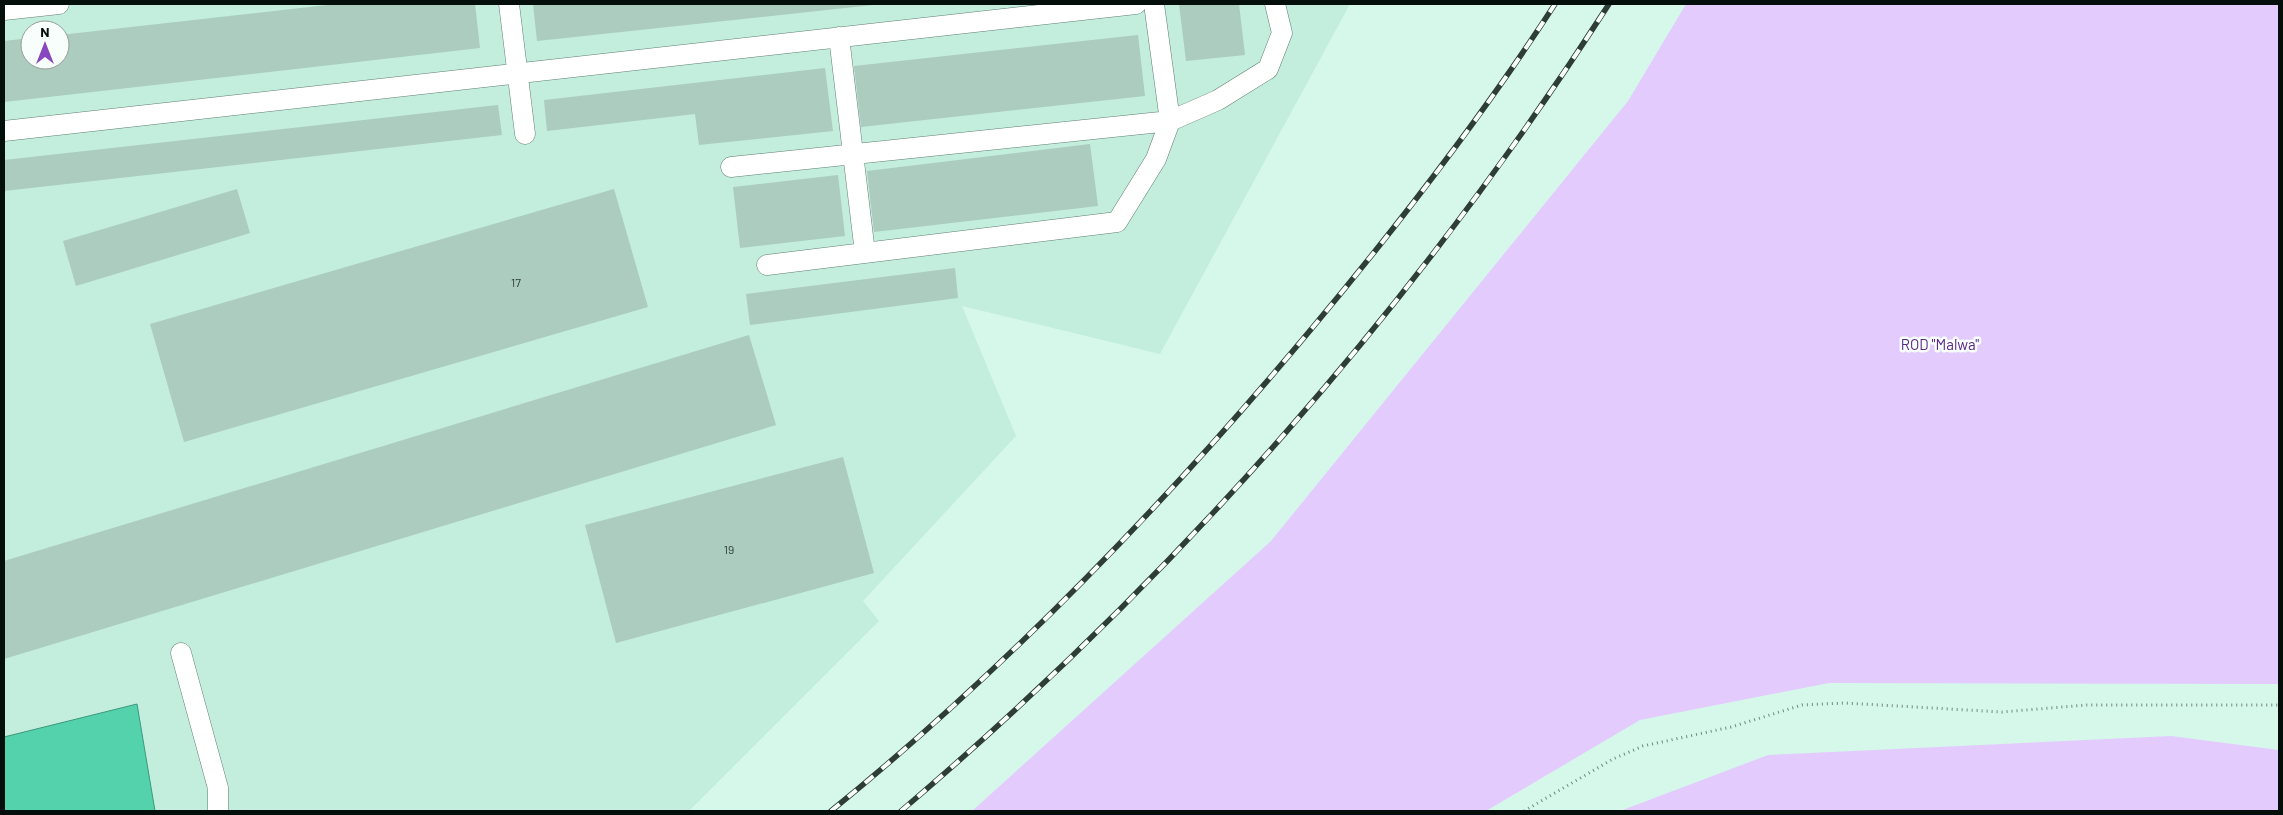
<svg xmlns="http://www.w3.org/2000/svg" width="2283" height="815" viewBox="0 0 2283 815" font-family="Barlow,sans-serif">
  <rect width="100%" height="100%" fill="#d6f8ea"/>
  <path fill="#c3eddd" fill-rule="evenodd" d="M4,4H1350L1160,354L962,306L1016,436L863,601L879,621L689,811H4ZM30,30H60V60H30Z"/>
  <path fill="#e3cbfd" d="M1686,4H2279V684L1829,683L1640,720L1486,811H972L1271,541L1628,101Z
    M2171,736L2279,750V811H1620L1768,755Z"/>
  <path fill="#54d2ab" stroke="#3c987b" d="M137,704L155,811H4V737Z"/>
  <path fill="#abccbf" d="M336,4H475L480,48L4,102V41L30,38V60H60V35Z
    M533,4H873V5L537,41Z
    M1179,4H1239L1245,55L1186,61Z
    M1138,35L1145,96L861,127L854,66Z
    M825,68L833,131L699,145L695,114L547,131L544,100Z
    M498,105L502,135L4,191V160Z
    M1090,144L1098,206L874,232L867,171Z
    M838,175L845,236L740,248L733,187Z
    M237,189L250,233L76,286L63,241Z
    M614,189L648,307L184,442L150,324Z
    M955,268L958,298L750,325L746,294Z
    M749,335L776,425L4,659V561Z
    M843,457L874,573L616,643L585,525Z"/>
  <g fill="none" stroke-linecap="round" stroke-linejoin="round">
    <defs>
      <path id="service" d="M509,4L525,134
        M4,10L59,4
        M839,37L865,253
        M4,131L1136,4
        M731,167L1170,121L1218,100L1268,69L1282,33L1275,4
        M767,265L1117,222L1156,159L1170,121L1154,4
        M181,653L218,788V811"/>
    </defs>
    <use href="#service" stroke="#607f73" stroke-width="21"/>
    <path stroke="#71887f" stroke-width="3" stroke-dasharray="1 4" stroke-linecap="butt" d="M1524,811L1613,759L1643,746L1731,727L1802,705L1845,703L2002,712L2086,705H2279"/>
    <use href="#service" stroke="#fff" stroke-width="20"/>
    <defs>
      <path id="rail" d="M831,811C1007,668 1167,502 1313,327C1399,224 1482,117 1555,4
        M901,811C1175,578 1415,306 1609,4"/>
    </defs>
    <use href="#rail" stroke="#2e3d37" stroke-width="5.5"/>
    <use href="#rail" stroke="#f7fefb" stroke-width="4" stroke-dasharray="11" stroke-linecap="butt"/>
  </g>
  <g text-anchor="middle" dominant-baseline="central" stroke-width="5" stroke-linejoin="round" paint-order="stroke">
    <g font-size="12" fill="#2e3e38">
      <text x="516" y="282">17</text>
      <text x="729" y="549">19</text>
    </g>
    <g font-size="15" fill="#5c2586" stroke="#f7fefb">
      <text x="1940" y="344">ROD "Malwa"</text>
    </g>
  </g>
  <rect width="2283" height="815" fill="none" stroke="#040f0b" stroke-width="10"/>
  <g transform="translate(45 45)"><circle r="24" fill="#f7fefb" stroke="#969e9b"/>
  <path d="M0-4L9 19L0 12L-9 19Z" fill="#8848bd"/>
  <text y="-8" font-size="14" font-weight="bold" text-anchor="middle" fill="#040f0b">N</text>
  </g>
</svg>
